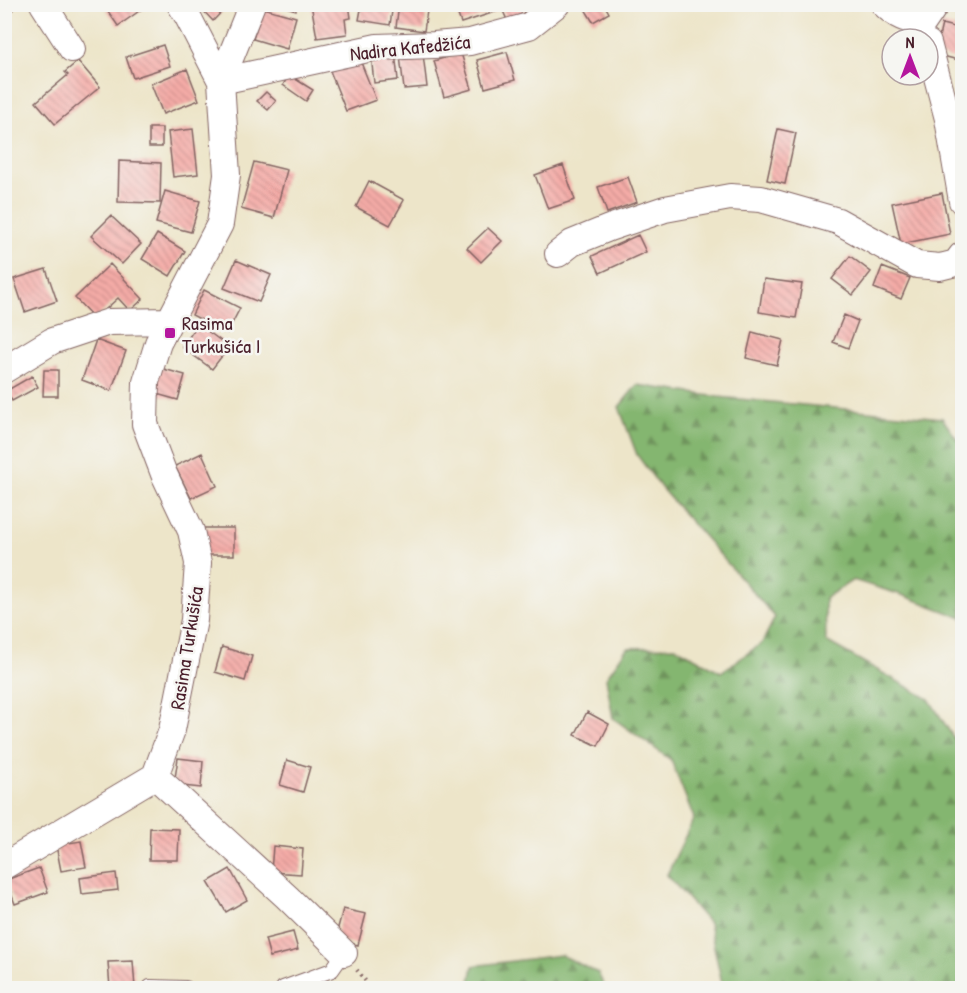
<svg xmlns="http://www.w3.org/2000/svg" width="967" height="993" viewBox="0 0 967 993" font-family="'Patrick Hand',sans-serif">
  <defs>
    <pattern id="forest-firs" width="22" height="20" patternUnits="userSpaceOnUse" patternTransform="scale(1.5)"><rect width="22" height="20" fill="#84b670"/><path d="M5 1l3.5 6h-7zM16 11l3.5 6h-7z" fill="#6e935c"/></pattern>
    <pattern id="building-back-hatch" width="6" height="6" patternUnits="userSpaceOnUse" patternTransform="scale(1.5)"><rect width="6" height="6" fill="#f5aca7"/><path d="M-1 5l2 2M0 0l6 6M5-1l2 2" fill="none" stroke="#c88b88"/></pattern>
  </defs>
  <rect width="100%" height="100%" fill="#f6f6f2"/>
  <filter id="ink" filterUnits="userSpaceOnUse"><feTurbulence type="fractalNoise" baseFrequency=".0167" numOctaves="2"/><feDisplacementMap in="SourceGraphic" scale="12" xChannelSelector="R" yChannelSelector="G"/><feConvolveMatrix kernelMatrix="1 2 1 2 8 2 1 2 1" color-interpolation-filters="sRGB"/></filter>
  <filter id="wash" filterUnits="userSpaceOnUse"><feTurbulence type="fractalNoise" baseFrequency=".008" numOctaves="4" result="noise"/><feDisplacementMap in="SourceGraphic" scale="24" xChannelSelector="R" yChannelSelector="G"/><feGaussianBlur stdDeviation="1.35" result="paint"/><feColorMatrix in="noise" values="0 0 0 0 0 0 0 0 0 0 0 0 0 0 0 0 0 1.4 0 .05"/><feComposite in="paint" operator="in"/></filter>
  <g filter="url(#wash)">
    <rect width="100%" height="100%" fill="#ede5c9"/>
    <path fill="url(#forest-firs)" stroke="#676a4e" stroke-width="1.5" d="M637,385L718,397L942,418L962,446V618L905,596L853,580L825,598L826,641L929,699L962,751V988H723L709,923L667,875L694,818L671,760L613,718L606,678L627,648L676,647L721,672L762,643L775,617L662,489L637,455L619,407Z
      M561,955L598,973L605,988H469L473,966Z"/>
    <g id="blocks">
      <path fill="url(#building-back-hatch)" d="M4,4H18L4,19Z
        M103,4H149L118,26Z
        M197,4H229L213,21Z
        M277,4H298L296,10Z
        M311,4H349L351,18L345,19L347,34L317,38Z
        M362,4H393L390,25L359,20Z
        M399,4H428L424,31L396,27Z
        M454,4H496L498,11L461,23Z
        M500,4H520L524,13L507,20Z
        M592,4H604L609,13L593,22L585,9Z
        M263,8L296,17L287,49L253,39Z
        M942,24L962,29V61L935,54Z
        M163,45L170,66L133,78L126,57Z
        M395,52L398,80L374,83L371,55Z
        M507,52L515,80L485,88L477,60Z
        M461,53L472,89L444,97L434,61Z
        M423,54L427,87L404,89L400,56Z
        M360,60L376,100L346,111L330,71Z
        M78,61L100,87L55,124L36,102L68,75L65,72Z
        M187,69L199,100L163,114L151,84Z
        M289,75L313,90L306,101L283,85Z
        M266,92L276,101L268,110L257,101Z
        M955,96H962V129Z
        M149,128H162V147H149Z
        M193,129L198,174L173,177L168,132Z
        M778,129L796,133L785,184L767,180Z
        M119,161L161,163L160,203L118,202Z
        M254,162L287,170L274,218L241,209Z
        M563,165L575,200L548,209L535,175Z
        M628,177L637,202L607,213L598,187Z
        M369,181L404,200L390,225L356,207Z
        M165,191L200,201L191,232L156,223Z
        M942,193L950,234L901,244L892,203Z
        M111,216L141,244L122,264L91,236Z
        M488,228L502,241L481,262L467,248Z
        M157,234L185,251L170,276L142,259Z
        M638,235L646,252L600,273L592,256Z
        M850,256L871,272L853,295L832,279Z
        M236,260L271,275L259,302L224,288Z
        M110,264L143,299L130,311L118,298L95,319L75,298Z
        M882,267L910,278L901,299L874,288Z
        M46,269L57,301L25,312L14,279Z
        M764,279L802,284L796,318L759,312Z
        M204,290L240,308L227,333L192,315Z
        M844,315L858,321L848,348L833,342Z
        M198,324L229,347L212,369L182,347Z
        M752,332L783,340L777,365L746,358Z
        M96,340L126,351L111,391L82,380Z
        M160,368L185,375L178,400L153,393Z
        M44,370H58V396H43Z
        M32,376L38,387L12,401L6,391Z
        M202,453L217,486L191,498L175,466Z
        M203,528H234V555H203Z
        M222,647L252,656L245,681L215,672Z
        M587,712L609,724L598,746L575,735Z
        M178,758L203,761L201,788L174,785Z
        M287,760L310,767L303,792L280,785Z
        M150,828L179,829L178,860H149Z
        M81,841L86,867L61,871L56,845Z
        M273,846L303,849L301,874L271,872Z
        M39,868L48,892L15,904L6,880Z
        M230,869L247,900L226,912L208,882Z
        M116,873L118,890L82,894L80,878Z
        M343,909L366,914L358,945L335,939Z
        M293,932L298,950L270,957L265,939Z
        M133,961L135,988H110L108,962Z"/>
    </g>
  </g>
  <g filter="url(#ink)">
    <use href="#blocks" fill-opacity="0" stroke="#836462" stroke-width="1.5"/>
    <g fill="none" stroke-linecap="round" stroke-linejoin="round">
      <defs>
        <path id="service" d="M150,987L186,988
          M283,988L332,970L344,953"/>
        <path id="minor" d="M43,4L72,49
          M180,4L188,17L221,81
          M884,4C897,17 905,19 923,23
          M923,23L936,4
          M928,43L948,119L962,201
          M221,81L377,47L434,45L470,42L529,26L557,4
          M558,254L572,243L609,228L665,209L730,197L761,199L838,221L917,265L940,267L956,263L962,255
          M4,370L52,341L109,322L170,321
          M155,776L287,897L344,953
          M4,866L155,776L172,730L194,620L198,563L191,531L164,474L145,424L146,382L158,343L220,224L227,175L221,81L252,4"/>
      </defs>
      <use href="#service" stroke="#836462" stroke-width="16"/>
      <use href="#minor" stroke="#836462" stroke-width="28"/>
      <path stroke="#836462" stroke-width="4" stroke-dasharray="1.5 4.5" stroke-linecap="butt" d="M357,970L371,988"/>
      <use href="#service" stroke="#fff" stroke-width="14"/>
      <use href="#minor" stroke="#fff" stroke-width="26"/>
    </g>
  </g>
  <rect fill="#b5179e" stroke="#f6f6f2" stroke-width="2" x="164" y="327" width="12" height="12" rx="3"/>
  <g text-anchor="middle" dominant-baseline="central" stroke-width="5" stroke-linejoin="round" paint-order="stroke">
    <g font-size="20" fill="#4a1f2b" stroke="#f6f6f2">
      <text transform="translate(410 47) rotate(-6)">Nadira Kafedžića</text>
      <text transform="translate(186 648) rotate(-81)">Rasima Turkušića</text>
    </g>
    <g font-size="20" fill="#4a1f2b" stroke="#f6f6f2" text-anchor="start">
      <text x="182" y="322">Rasima<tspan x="182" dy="23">Turkušića I</tspan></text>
    </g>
  </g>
  <rect width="967" height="993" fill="none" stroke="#f6f6f2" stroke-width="24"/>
  <g transform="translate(910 57)"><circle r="28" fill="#f6f6f2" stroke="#b1a0a2" stroke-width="1.5"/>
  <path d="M0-4.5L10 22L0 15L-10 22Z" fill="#b5179e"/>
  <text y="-9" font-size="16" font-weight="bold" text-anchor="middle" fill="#4a1f2b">N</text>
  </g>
</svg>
